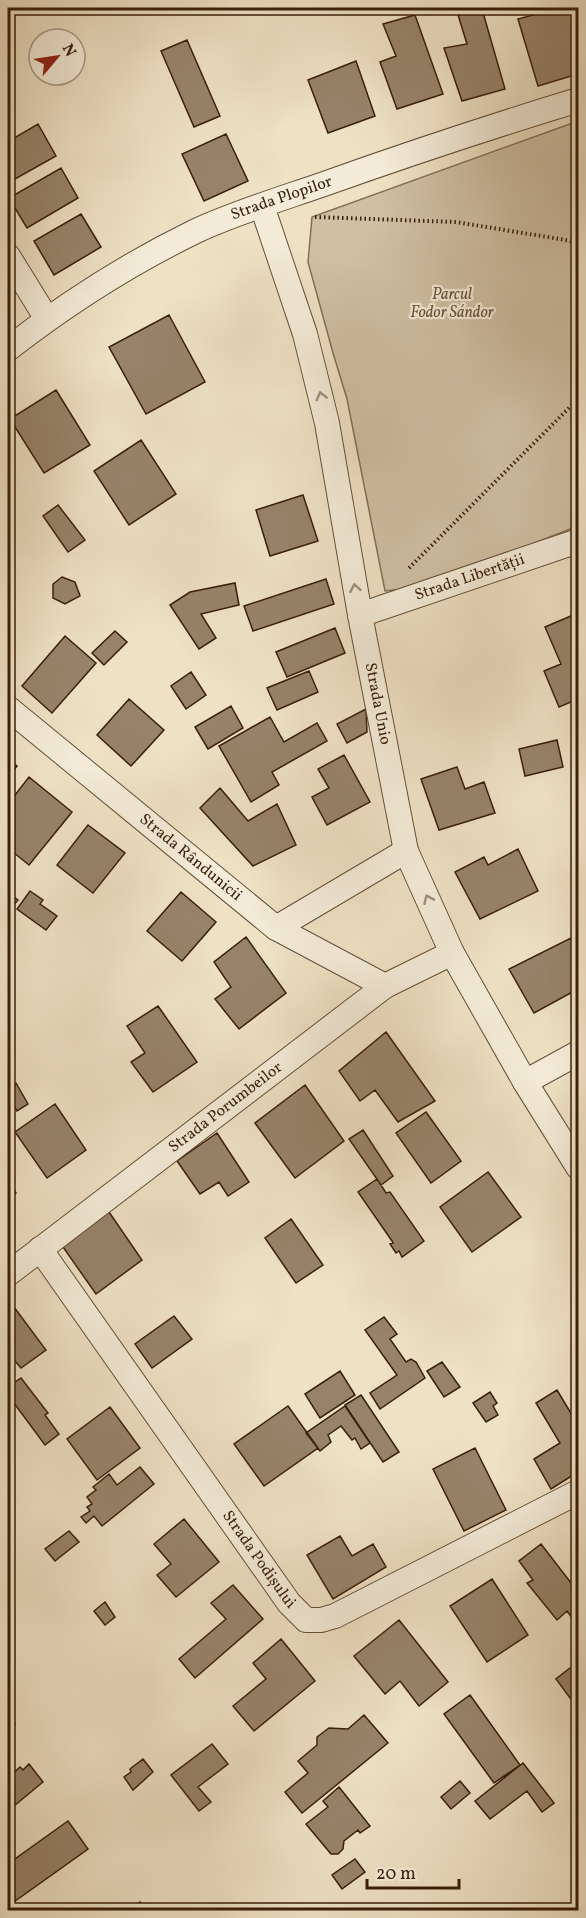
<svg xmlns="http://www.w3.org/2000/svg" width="586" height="1918" viewBox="0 0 586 1918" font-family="Vollkorn,serif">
  <rect width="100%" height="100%" fill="#eee1c4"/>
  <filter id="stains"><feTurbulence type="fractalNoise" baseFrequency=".00333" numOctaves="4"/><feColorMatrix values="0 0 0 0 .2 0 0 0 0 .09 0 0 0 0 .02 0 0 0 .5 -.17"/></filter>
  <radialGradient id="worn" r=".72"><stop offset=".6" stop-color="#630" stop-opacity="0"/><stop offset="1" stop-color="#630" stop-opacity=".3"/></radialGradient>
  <path fill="#cfc0a4" stroke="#846f56" stroke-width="1.5" d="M578,121V526L421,587L385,591L347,399L333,353L308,262L312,217Z"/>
  <path fill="#97836a" stroke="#391e09" stroke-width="1.5" d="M559,8H578V74L538,86L518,19Z
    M482,9L505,89L462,101L444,48L467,44L458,15Z
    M415,15L443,94L397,109L380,62L396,56L383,24Z
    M187,40L220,116L194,127L161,51Z
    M356,61L375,116L328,133L308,80Z
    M38,124L56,156L8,183V134L11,140Z
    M226,134L248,181L204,201L182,154Z
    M61,168L78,198L27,228L9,198Z
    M81,214L101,247L54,275L34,241Z
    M8,280L14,290L8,295Z
    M169,315L205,382L146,414L109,347Z
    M56,390L90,445L44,473L10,419Z
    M141,440L176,494L129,525L94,471Z
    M303,495L318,541L270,556L256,510Z
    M58,505L85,540L68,552L43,516Z
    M62,577L75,582L80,596L65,604L53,598V584Z
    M326,579L334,604L253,631L244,606Z
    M235,583L239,605L201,614L216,638L199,649L170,605L190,592Z
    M578,613V699L559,707L544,671L561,664L545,627Z
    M335,628L345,653L287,677L276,652Z
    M115,631L127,642L104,665L92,653Z
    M65,636L96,663L52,713L22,686Z
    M309,671L318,692L277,710L267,688Z
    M191,672L206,695L186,709L171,686Z
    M129,699L164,730L131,766L97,735Z
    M231,706L243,728L208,749L195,727Z
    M366,709L367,732L347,743L337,724Z
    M270,717L284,742L317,723L327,741L272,772L279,785L251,802L219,746Z
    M557,740L563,767L525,776L519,749Z
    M344,755L370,802L327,825L312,797L329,788L318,769Z
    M8,758L17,766L8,777Z
    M457,767L465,789L484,782L495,813L439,830L421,779Z
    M29,777L72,812L29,865L8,848V804Z
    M220,788L248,821L277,804L296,845L253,866L200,808Z
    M88,825L125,853L93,893L57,865Z
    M518,849L538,891L480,919L455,872L484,857L488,865Z
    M30,891L43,900L40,904L57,916L46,930L17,909Z
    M8,892L18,900L10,909L8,907Z
    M181,892L216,922L182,961L147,931Z
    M246,937L286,993L239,1029L215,999L231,987L214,962Z
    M571,938L578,954V989L534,1013L509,969Z
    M158,1006L197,1062L153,1092L131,1062L145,1053L127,1026Z
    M386,1032L435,1101L398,1122L375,1090L360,1101L339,1071Z
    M16,1083L28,1104L17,1111L8,1095V1089Z
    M305,1085L344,1141L295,1178L255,1123Z
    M55,1104L86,1150L47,1178L15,1132Z
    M426,1112L461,1161L431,1183L396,1133Z
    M363,1130L393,1176L381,1185L349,1139Z
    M217,1133L249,1182L228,1196L219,1182L200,1194L177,1161Z
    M488,1172L521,1217L472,1252L440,1207Z
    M377,1179L386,1193L390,1192L424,1241L402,1257L399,1251L396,1253L390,1244L393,1243L392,1241L358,1192Z
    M8,1181L16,1193L8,1199Z
    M109,1212L142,1260L96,1294L63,1247Z
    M291,1219L323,1265L296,1283L265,1238Z
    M8,1299L46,1350L21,1368L8,1353Z
    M174,1316L192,1339L152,1368L135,1344Z
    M384,1317L397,1334L390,1339L406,1362L411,1359L416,1362L425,1378L380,1409L370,1393L397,1375L365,1330Z
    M442,1362L460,1387L444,1397L427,1371Z
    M340,1371L355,1395L320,1418L305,1394Z
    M21,1378L48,1413L45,1415L59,1434L45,1445L8,1395V1387Z
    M557,1390L578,1425V1472L551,1489L534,1459L560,1443L536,1403Z
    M490,1392L497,1403L493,1406L498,1415L486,1422L473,1403Z
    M361,1395L399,1452L383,1462L345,1405Z
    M288,1406L318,1448L264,1486L234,1444Z
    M345,1406L370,1443L361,1449L355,1438L352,1440L341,1426L328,1435L331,1442L320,1451L306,1433Z
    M110,1407L140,1448L97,1480L67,1439Z
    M475,1448L506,1510L464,1531L433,1469Z
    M140,1467L154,1484L102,1526L94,1516L86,1523L81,1517L90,1511L87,1507L92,1504L87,1497L96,1490L93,1487L109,1474L117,1485Z
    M184,1519L219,1562L176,1597L157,1575L171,1564L154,1544Z
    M69,1531L79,1542L55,1561L45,1549Z
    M340,1536L352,1556L373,1544L386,1567L333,1599L307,1555Z
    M541,1544L578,1592V1626L567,1611L557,1620L527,1583L533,1580L519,1561Z
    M492,1579L528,1635L487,1662L450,1606Z
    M233,1585L263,1619L195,1678L179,1659L226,1619L211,1603Z
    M105,1602L115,1617L105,1625L94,1611Z
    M399,1620L448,1682L419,1706L400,1681L385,1694L354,1656Z
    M281,1639L315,1681L254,1731L233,1706L266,1679L253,1663Z
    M570,1668L578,1676V1704L576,1706L556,1679Z
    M470,1695L520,1765L494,1783L444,1714Z
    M8,1714L15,1724L8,1730Z
    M364,1715L388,1743L302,1813L285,1792L308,1773L298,1761L317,1745V1737L329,1728L348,1729Z
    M212,1744L228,1764L198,1787L211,1802L199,1811L171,1775Z
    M143,1759L153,1772L133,1790L124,1777L131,1772L130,1769Z
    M523,1763L554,1803L542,1812L527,1791L490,1819L475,1801Z
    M29,1764L43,1782L8,1811V1783L14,1778L11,1775L20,1767L23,1770Z
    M460,1781L470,1793L451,1809L441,1797Z
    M339,1787L370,1826L360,1833L358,1830L344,1841L343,1849L338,1854H331L306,1824L328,1807L323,1801Z
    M68,1821L88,1849L11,1904L8,1900V1864Z
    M355,1859L365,1872L342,1889L332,1875Z
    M578,1898V1910H564Z
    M140,1902L148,1910H128Z"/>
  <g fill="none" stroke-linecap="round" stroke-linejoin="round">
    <defs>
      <g id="minor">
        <path id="s1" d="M262,206L305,334L327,423L360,615L406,851L452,953L525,1082L578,1167"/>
        <path d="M8,256L47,319"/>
        <path id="s2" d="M8,349C66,304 130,263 196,231C237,212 281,199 324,184C408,154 493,126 578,100"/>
        <path id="s3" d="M360,615L578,541"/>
        <path id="s4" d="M8,708L276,928L385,986"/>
        <path d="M276,928L406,851"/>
        <path d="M525,1082L578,1053"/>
        <path id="s5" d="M40,1249L289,1603L306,1620H321L335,1616L578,1492"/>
        <path id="s6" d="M8,1274L385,986L452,953"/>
      </g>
    </defs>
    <use href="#minor" stroke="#664f38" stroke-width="26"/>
    <path stroke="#391e09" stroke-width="4" stroke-dasharray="1.5 3" stroke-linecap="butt" d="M315,217L456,222L578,242
      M409,568L578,399"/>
    <use href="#minor" stroke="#f4ecd9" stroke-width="24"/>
  </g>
  <defs><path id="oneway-chevron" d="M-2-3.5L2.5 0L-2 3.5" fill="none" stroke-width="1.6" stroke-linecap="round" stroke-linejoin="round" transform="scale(1.5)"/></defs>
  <g stroke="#a08f7b">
    <use href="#oneway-chevron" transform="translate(321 396) rotate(-104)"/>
    <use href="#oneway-chevron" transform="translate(355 588) rotate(-100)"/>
    <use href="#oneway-chevron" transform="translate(428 899) rotate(-114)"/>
  </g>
  <g text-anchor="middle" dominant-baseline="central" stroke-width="4.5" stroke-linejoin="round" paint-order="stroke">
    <g font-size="16" fill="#391e09" stroke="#f4ecd9">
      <text stroke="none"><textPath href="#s2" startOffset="314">Strada Plopilor</textPath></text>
      <text stroke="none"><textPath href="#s3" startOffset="116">Strada Libertății</textPath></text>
      <text stroke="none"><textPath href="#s1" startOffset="512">Strada Unio</textPath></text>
      <text stroke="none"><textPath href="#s4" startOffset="236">Strada Rândunicii</textPath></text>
      <text stroke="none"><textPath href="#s6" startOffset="274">Strada Porumbeilor</textPath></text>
      <text stroke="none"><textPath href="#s5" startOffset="380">Strada Podișului</textPath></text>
    </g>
    <g font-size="16" font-style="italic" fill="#664f38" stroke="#f4ecd9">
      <text x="452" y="295">Parcul<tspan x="452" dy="18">Fodor Sándor</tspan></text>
    </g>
  </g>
  <rect width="586" height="1918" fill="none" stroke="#eee1c4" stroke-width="30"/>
  <rect x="9" y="9" width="568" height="1900" fill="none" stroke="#391e09" stroke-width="3"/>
  <rect x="15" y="15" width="556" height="1888" fill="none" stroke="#391e09" stroke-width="1.5"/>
  <g transform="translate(57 57) rotate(61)"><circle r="28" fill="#f4ecd9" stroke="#a99a86" stroke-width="1.5"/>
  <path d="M0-4.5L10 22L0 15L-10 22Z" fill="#8f2418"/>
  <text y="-9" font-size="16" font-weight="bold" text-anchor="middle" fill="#391e09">N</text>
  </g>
  <path d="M367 1879v9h92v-9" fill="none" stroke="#391e09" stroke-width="3"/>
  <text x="376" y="1879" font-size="18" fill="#391e09" stroke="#f4ecd9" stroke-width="4.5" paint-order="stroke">20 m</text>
  <rect width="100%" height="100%" filter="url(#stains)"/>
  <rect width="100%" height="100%" fill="url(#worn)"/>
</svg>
